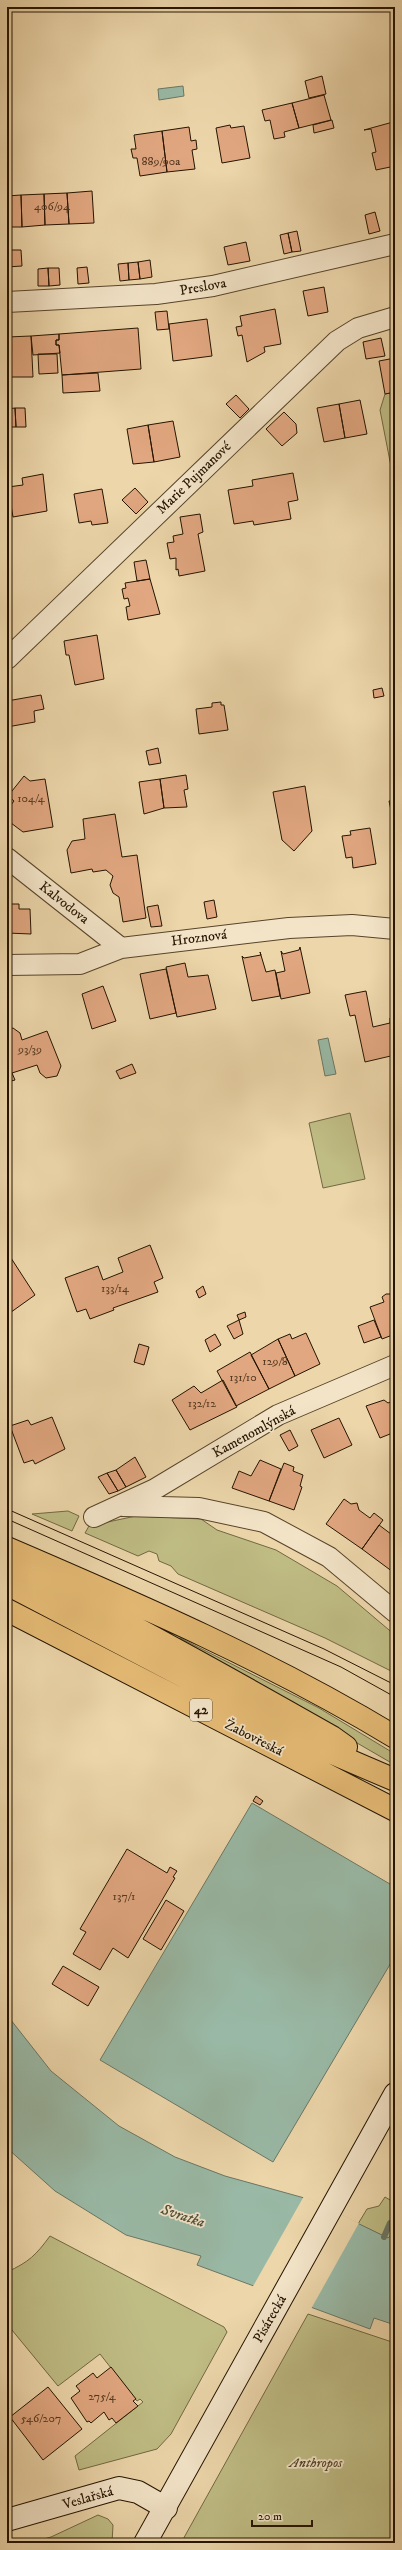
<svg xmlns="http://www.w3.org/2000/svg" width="402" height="2550" viewBox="0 0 402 2550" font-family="'IM FELL DW Pica',serif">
  <rect width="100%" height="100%" fill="#ecd6aa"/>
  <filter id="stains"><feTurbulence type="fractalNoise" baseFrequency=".005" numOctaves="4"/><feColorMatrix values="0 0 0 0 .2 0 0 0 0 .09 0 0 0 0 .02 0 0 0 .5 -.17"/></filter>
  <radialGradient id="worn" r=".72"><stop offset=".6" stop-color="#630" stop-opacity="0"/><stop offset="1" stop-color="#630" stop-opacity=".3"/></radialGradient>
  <path fill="#bfbc84" stroke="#726842" d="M395,392V487L380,410L385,394Z
    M350,1113L365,1179L323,1188L309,1123Z
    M68,1511L79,1516L72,1531L32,1514Z
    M136,1516L201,1519L217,1530L276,1550L337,1586L395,1635V1673L325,1638L178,1574L171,1566L159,1561L157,1554L149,1551L138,1556L85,1533L89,1526Z
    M180,1638L319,1708L395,1754V1765L178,1639Z
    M385,2197L395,2203V2235L392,2234L388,2238L358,2224L367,2209L379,2206Z
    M50,2236L224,2327L227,2332L171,2434L157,2449L79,2470L75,2456L143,2402L140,2399L137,2401L100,2354L58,2386L7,2324V2272C29,2262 36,2255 50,2236Z
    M308,2314L395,2343V2543H181Z
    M98,2515L108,2519L113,2525L112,2543H30L51,2537Z"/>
  <path fill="#99b9a6" stroke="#6b7764" d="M183,86L184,96L159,100L158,89Z
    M328,1038L336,1074L325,1076L318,1040Z
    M252,1803L395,1887V1956L273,2162L100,2060Z
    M7,2015L51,2071L119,2126L175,2157L225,2176L308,2199L388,2238L392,2234L395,2235V2325L374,2318L370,2329L197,2265L201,2256L126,2235L55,2191L7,2148Z"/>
  <path fill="#ecd6aa" d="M304,2196L359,2223L311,2309L252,2288Z"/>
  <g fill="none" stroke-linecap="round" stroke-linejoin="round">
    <path stroke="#6b7764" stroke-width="6" d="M384,2237L390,2223"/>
  </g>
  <path fill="#e1a780" stroke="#251400" d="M322,76L326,94L309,98L305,81Z
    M324,95L331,120L299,128L292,103Z
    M292,103L299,128L284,132L285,137L274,139L270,120L265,121L262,110Z
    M332,120L334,128L314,133L313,125Z
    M393,122L395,166L376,170L372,153L376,152L371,129L364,130Z
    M230,125L231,128L244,126L250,158L222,163L216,128Z
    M189,127L191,141L196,140L197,149L192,150L195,169L167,172L162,131Z
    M162,131L167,172L140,176L137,158H133L131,149H136L134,135Z
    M92,191L94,223L69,224L67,193Z
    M67,193L69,224L45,225L44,194Z
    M44,194L45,225L22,227L21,195Z
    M21,195L22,227H7V196Z
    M375,212L380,231L369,234L365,215Z
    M297,231L301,251L292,252L288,233Z
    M288,233L292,252L284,254L280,235Z
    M246,242L250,261L228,265L224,247Z
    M7,250H21L22,266L7,267Z
    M150,260L152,277L140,279L138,262Z
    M138,262L140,279L129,280L128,263Z
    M128,263L129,280L120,281L118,264Z
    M87,267L89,283L78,284L77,268Z
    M48,268H59L60,285L49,286Z
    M48,268L49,286H38V269Z
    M324,287L328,312L308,316L303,291Z
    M275,309L281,344L264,347L265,352L247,362L242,335L238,336L236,327L242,326L240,316Z
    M167,311L169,329L157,330L155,312Z
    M207,319L212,356L173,361L169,324Z
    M138,328L141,369L62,375L59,345H56V340H59V334Z
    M59,334V340H56V345H59L60,353L33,355L31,336Z
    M31,336L33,377H7V337Z
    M381,338L385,356L366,359L363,342Z
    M38,354H57L58,373L39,374Z
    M395,358V392L385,394L379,361Z
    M98,373L100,391L63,393L62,375Z
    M236,395L249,409L240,418L226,404Z
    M360,400L367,434L345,438L339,404Z
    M339,404L345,438L324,442L317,408Z
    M15,408L16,427H7V409Z
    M15,408H25L26,427H16Z
    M284,412L296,424L297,433L282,446L266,429Z
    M173,421L180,457L154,462L148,425Z
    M148,425L154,462L133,464L127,429Z
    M293,473L298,500L288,502L291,519L254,525L253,521L234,524L228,490L253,486L252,480Z
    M43,474L47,511L13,517L8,487L23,485L22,478Z
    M135,488L148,502L136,514L122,500Z
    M102,489L108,523L92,525L91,521L79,523L74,494Z
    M200,514L203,532L198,534L205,571L179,576L178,569L176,570V558L170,559L167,543L174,542L173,536L183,534L180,517Z
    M146,560L150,579L137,581L134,562Z
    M150,579L160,614L128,620L126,607L130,606L128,598L124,599L122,589L126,588L125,583Z
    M97,635L104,679L75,685L69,655H66L64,641Z
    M382,688L384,696L374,698L373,690Z
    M41,695L44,709L34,711L35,722L7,727V701Z
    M221,702V705H224L228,730L199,734L196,709L212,707V703Z
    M158,748L161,763L149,765L146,751Z
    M186,775L188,789L184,790L187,807L164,808L160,779Z
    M24,776L30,781L45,779L53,827L23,832L7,820V810L14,801L8,796Z
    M160,779L164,808L144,814L139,782Z
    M305,786L312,831L294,851L282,840L273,792Z
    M395,800V824H394L389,801Z
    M115,814L122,857L137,855L146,918L123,922L119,897L113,893L110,885L113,876L106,870L93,872L92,869L71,873L67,850L72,841L85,839L83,819Z
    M370,828L376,864L353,868L352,857L346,858L342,836L351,835L350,831Z
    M7,896L8,904H19V909H30L31,934L7,933Z
    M214,900L217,917L207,919L204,902Z
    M158,905L162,926L151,927L147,907Z
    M300,947L310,993L281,999L276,973L285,971L281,951L283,954L299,950Z
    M260,952L266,972L275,970L280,996L252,1001L242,956L244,958L261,955Z
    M185,963L188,977L208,975L216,1009L177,1017L166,967Z
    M166,969L176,1013L150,1019L140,974Z
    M103,986L116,1021L92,1029L82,994Z
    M366,991L373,1027L390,1023V1018L395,1017V1055L365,1062L355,1015L350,1016L345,995Z
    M13,1028L20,1033L22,1040L47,1031L61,1066L57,1076L46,1078L40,1073L37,1065L12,1073L15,1080L7,1082V1030Z
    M132,1064L136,1073L120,1079L116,1071Z
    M150,1245L163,1278L154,1282L158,1292L113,1308L114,1310L90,1319L86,1309L77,1312L65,1278L98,1266L103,1280L123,1272L118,1258Z
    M11,1258L35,1295L7,1315V1261Z
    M203,1286L206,1294L199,1298L196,1291Z
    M386,1294H391L395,1298V1334L382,1339L370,1307L384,1302L382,1297Z
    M245,1312L246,1317L239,1320L237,1315Z
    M239,1320L243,1334L234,1339L227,1326Z
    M374,1320L381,1337L364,1343L358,1326Z
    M306,1333L320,1364L295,1376L278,1339L290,1334L292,1339Z
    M215,1334L221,1345L210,1352L205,1340Z
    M278,1339L295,1376L269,1389L251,1355Z
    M139,1344L149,1347L144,1365L134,1362Z
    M250,1352L269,1389L236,1406L217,1371Z
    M223,1380L237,1407L190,1430L172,1400L194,1386L201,1393Z
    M384,1400L388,1403L395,1400V1432L380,1438L366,1406Z
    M52,1417L65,1449L35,1464L33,1460L24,1463L10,1426L28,1420L31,1425Z
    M339,1418L352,1445L324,1458L311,1430Z
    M290,1430L298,1446L289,1451L280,1435Z
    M135,1457L146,1477L126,1487L116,1470Z
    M260,1460L281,1469L269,1501L232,1488L239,1471L251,1476Z
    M284,1463L294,1467L293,1471L303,1475L300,1486L302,1487L294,1510L269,1501Z
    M116,1470L126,1487L118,1491L107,1473Z
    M107,1473L118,1491L109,1494L98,1477Z
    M344,1499L351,1504L357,1503L359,1510L370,1518L374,1513L383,1520L362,1549L326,1524Z
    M379,1525L391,1534L395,1532L393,1572L362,1549Z
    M256,1796L263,1801L260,1805L253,1801Z
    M127,1849L167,1873L170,1867L177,1871L173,1877L175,1878L128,1958L113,1948L100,1970L73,1954L86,1932L80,1929Z
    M166,1900L184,1911L161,1950L143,1939Z
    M63,1966L99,1987L88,2006L52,1984Z
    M111,2367L136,2399L133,2401L138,2406L116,2423L112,2418L109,2420L104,2412L91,2423L89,2421L87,2422L71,2398L80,2391L76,2386L93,2373L97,2378Z
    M48,2387L82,2429L43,2460L10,2417Z"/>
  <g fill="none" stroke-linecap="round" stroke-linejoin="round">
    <defs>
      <path id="street" d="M7,302L156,294L213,286L395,244
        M7,659L337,341L358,328L395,317
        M7,858L121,948
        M7,965L80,964L121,948L289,928L352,925L395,929
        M123,1506L199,1508L264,1522L329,1557L395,1612
        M94,1517L155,1489L278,1415L395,1365"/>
      <path id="secondary" d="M7,2520L119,2488L138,2492L166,2508
        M145,2543L395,2094"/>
      <path id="highway" d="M7,1548C140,1605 271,1662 395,1737
        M18,1568C125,1620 228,1678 332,1737L346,1747
        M7,1584L325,1750L395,1780
        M7,1610L395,1810"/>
    </defs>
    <use href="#street" stroke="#57442a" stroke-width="22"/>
    <use href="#secondary" stroke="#251400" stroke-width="24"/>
    <use href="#highway" stroke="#251400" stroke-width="24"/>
    <use href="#street" stroke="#f3e4c8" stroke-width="20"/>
    <use href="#secondary" stroke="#f3e4c8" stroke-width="22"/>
    <use href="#highway" stroke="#e6bb75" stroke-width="22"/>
    <path stroke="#251400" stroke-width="1" d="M7,1509L324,1649L395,1685
      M7,1519L341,1667L395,1697"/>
  </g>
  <g text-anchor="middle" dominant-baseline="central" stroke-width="3.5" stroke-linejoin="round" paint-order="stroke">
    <g font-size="12" fill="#543920">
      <text x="161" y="161">889/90a</text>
      <text x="52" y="206">406/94</text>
      <text x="31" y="798">104/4</text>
      <text x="30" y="1049">93/39</text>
      <text x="115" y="1288">133/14</text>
      <text x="275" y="1361">129/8</text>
      <text x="243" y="1377">131/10</text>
      <text x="202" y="1403">132/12</text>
      <text x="124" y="1896">137/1</text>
      <text x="102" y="2396">275/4</text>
      <text x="41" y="2418">546/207</text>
    </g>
    <rect fill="#f3e4c8" stroke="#63523c" stroke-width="1" x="190" y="1699" width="22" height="22" rx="3"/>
    <g font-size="13" font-weight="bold" fill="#251400">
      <text x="201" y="1710">42</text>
    </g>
    <g font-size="14" fill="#251400" stroke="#f3e4c8">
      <text transform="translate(203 287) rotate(-10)">Preslova</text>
      <text transform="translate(194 478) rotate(-44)">Marie Pujmanové</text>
      <text transform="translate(64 903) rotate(38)">Kalvodova</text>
      <text transform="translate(199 938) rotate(-7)">Hroznová</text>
      <text transform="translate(254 1432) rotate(-29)">Kamenomlýnská</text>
      <text transform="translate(254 1738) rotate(27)">Žabovřeská</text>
      <text transform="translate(270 2319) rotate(-60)">Pisárecká</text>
      <text transform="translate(88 2498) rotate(-16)">Veslařská</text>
    </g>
    <g font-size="14" font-style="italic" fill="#534628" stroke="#f3e4c8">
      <text x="316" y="2463">Anthropos</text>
    </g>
    <g font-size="15" font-style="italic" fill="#4e4e3a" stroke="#f3e4c8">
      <text transform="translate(183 2216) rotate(18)">Svratka</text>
    </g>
  </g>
  <rect width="402" height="2550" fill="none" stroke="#ecd6aa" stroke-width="24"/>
  <rect x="8" y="8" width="386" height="2534" fill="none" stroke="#251400" stroke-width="2"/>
  <rect x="12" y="12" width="378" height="2526" fill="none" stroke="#251400"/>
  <path d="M252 2520v6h60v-6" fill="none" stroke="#251400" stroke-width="2"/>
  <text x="258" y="2520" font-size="12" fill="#251400" stroke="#f3e4c8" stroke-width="3" paint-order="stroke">20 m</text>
  <rect width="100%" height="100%" filter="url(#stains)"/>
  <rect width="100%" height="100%" fill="url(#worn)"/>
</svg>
